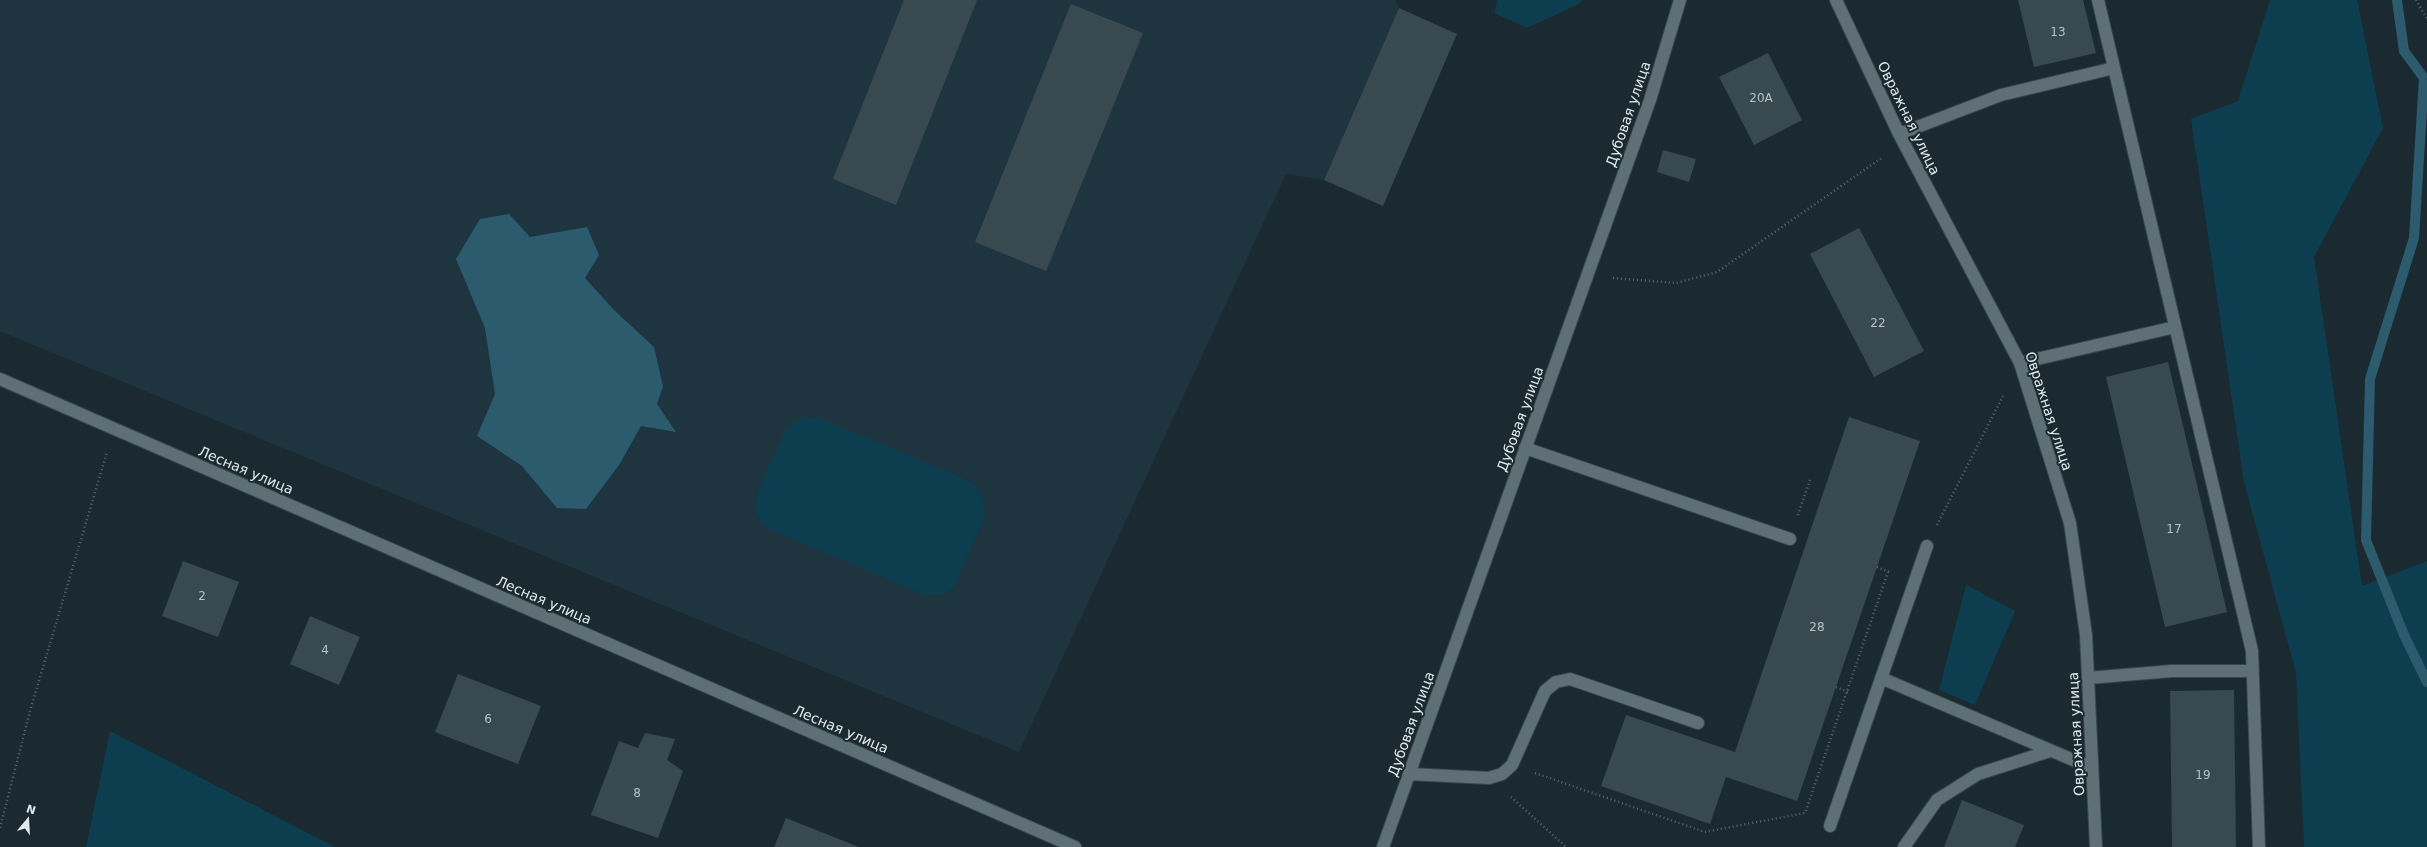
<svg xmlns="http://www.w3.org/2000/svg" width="2427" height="847" viewBox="0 0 2427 847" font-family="'DejaVu Sans',sans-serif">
  <rect width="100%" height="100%" fill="#1b2a30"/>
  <path fill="#1e353f" d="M0,0H1396L1399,8L1324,180L1286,174L1019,752L0,331Z"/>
  <path fill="#0c3e50" d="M1498,0H1582L1579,4L1527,28L1494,13Z
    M2270,0H2357L2383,128L2314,257L2362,586L2427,561V847H2304L2296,673L2244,482L2191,119L2238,101Z
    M806,417L819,418L972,482C982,492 985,504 984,518L954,587L945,594L925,595L771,530C765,525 756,518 756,508C755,488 776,453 784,434L790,425Z
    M1966,585L2015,611L1975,705L1939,690Z
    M110,731L335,847H86Z"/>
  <path fill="#2c5b6e" d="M509,214L530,237L587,227L599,255L585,278L614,310L654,347L663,386L657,404L676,432L641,426L619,465L586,509L557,508L522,466L477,436L495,394L485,328L456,259L480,219Z"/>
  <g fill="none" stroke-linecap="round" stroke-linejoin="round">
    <path stroke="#2c5b6e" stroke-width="10" d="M2397,0L2404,51L2424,78L2414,238L2370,379L2366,540L2404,635L2427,682"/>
  </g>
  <path fill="#394950" d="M904,0H977L896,205L833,179Z
    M2018,0H2083L2096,53L2034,67Z
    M1071,4L1143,33L1046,271L975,242Z
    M1399,8L1457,34L1383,206L1324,180Z
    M1768,53L1802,120L1754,145L1719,77Z
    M1663,150L1696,159L1689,182L1657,172Z
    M1859,228L1924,351L1874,377L1810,254Z
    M2168,362L2227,612L2165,627L2106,377Z
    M1849,417L1920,441L1797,801L1726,777L1710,824L1601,786L1626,715L1735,752Z
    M183,561L239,582L218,637L162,616Z
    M310,616L360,637L339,685L290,664Z
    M458,674L541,706L518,764L435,732Z
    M2234,690L2236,847H2172L2170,691Z
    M645,733L675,739L667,760L683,771L658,838L591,815L619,741L638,748Z
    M1962,800L2024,825L2015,847H1944Z
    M786,818L859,847H774Z"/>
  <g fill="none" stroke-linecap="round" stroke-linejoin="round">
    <defs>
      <path id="minor" d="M1836,0L1899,134L2020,363L2070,523L2086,635L2096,847
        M2098,0L2252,651L2259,847
        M1899,134L2001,95L2114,68
        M2020,363L2175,327
        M0,379L1075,847
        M1525,448L1790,539
        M1881,678L2092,768
        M2088,678L2172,671H2253
        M1409,774L1489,778L1502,774L1512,765L1545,691L1556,682L1570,679L1698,723
        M1830,826L1927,546
        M1383,847L1650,100L1680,0
        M1904,847L1937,800L1978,774L2050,751"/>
    </defs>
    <use href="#minor" stroke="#3a464b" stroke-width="14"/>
    <path stroke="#5c696e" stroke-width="2.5" stroke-dasharray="1 3" stroke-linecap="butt" d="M2416,0L2427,19
      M1613,278L1676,283L1717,272L1883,157
      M1798,515L1810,480
      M1937,525L2003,396
      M1877,567L1889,572
      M1836,687L1848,692
      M1535,773L1705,832L1805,813L1888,572
      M1511,797L1566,847
      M0,828L30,711L107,452"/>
    <use href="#minor" stroke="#5e6f76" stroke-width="12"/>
  </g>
  <g text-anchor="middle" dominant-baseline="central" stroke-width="4" stroke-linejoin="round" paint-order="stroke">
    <g font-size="12" fill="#b6c1c6">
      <text x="2058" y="32">13</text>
      <text x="1761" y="98">20А</text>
      <text x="1878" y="323">22</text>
      <text x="2174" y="529">17</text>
      <text x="202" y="596">2</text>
      <text x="1817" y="627">28</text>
      <text x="325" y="650">4</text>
      <text x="488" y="719">6</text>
      <text x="2203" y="775">19</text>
      <text x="637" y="793">8</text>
    </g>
    <g font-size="14" fill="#e0e9ee" stroke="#1b2a30">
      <text transform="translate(1628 114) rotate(-71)">Дубовая улица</text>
      <text transform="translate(1909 118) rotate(64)">Овражная улица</text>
      <text transform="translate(2049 411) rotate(72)">Овражная улица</text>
      <text transform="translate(1520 419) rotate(-70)">Дубовая улица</text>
      <text transform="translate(246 470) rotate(23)">Лесная улица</text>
      <text transform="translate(544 600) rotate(23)">Лесная улица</text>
      <text transform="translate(1411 724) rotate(-70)">Дубовая улица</text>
      <text transform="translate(841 729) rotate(23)">Лесная улица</text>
      <text transform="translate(2076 734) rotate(-93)">Овражная улица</text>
    </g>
  </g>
  <g transform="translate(28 819) rotate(18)" stroke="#1b2a30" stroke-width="3" paint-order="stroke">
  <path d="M0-3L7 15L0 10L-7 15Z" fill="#e0e9ee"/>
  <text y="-6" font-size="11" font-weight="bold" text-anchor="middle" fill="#e0e9ee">N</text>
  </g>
</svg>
